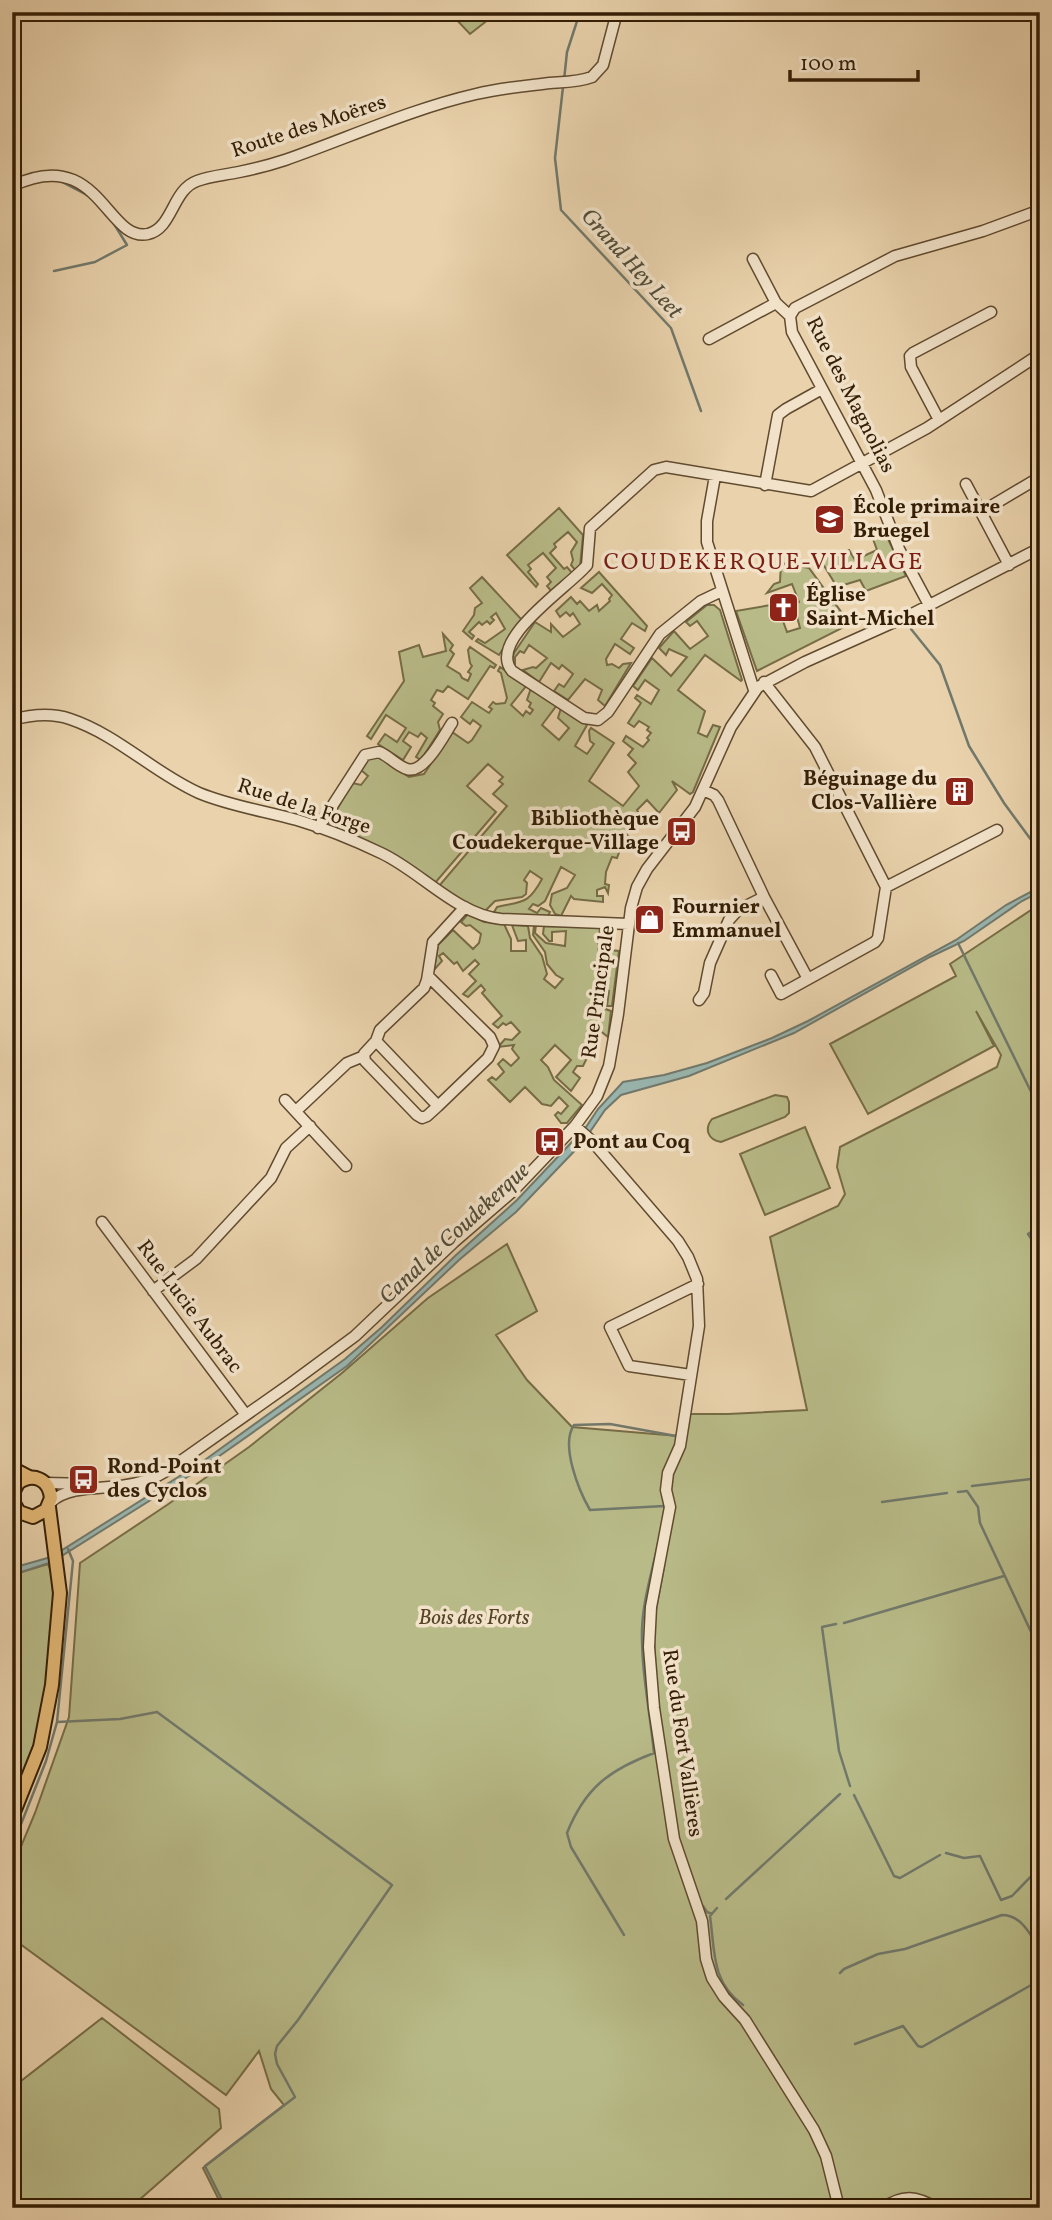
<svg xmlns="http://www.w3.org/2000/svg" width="1052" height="2220" viewBox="0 0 1052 2220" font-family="Vollkorn,serif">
  <rect width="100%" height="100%" fill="#e9d2ac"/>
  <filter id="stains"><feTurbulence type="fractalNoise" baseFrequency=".00286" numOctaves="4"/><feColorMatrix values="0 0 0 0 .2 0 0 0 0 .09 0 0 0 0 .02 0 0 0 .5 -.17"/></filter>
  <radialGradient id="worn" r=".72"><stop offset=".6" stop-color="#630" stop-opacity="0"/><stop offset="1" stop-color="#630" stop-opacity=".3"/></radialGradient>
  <path fill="#b8bb88" stroke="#766c46" stroke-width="2" d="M457,12H498L470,34L453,16Z
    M559,508L583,535L580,567L576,571L571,565L573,560L571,552L577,542L568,532L554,544L556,547L550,553L564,569L567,567L573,574L552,592L547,586L551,582L547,577L556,568L543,553L528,565L531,569L528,572L538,584L536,587L507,555Z
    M885,533L906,576L866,591L860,580L837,587L820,559L834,552L837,556L849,550L855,560L877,550L873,539Z
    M781,563L809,568L850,624L757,671L736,611L771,605L773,612L779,610L787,632L800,628L794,605L799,602L792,584L767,593L774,584L780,582Z
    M599,572L647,626L645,631L632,623L621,639L634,648L630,654L615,644L606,659L607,665L612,664L619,668L623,664L631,663L605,706L598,700L602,690L585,679L568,700L554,691L559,684L564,687L573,674L562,665L559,669L551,663L539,682L523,670L533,667L536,668L547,658L529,645L524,653L520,651L515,657V665L512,659L514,653L535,622L551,632V624L563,637L580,624L573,613L570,616L566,612L560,617L556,611L571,597L577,604L580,601L589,611L597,605L599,611L610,601L609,599L612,595L602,584L592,593L581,588Z
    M482,577L522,620L499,655L476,641L478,639L485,643L505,629L496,613L491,617L494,620L490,624L487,621L482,625L479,622L469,632L474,636L472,639L463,631L474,615L475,608L482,603L470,588Z
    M707,605H714L720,610L742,680L741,681L705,655L678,690L705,711L698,733L707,737L713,725L720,727L693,792L690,794L672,781L677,790L659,813L647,800L637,810L641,817L626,834L643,849L629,845L627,849L621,847L617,858L612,857L606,872L605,884L609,885L608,893L605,887L597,890V896H603V902L574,899L571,896L561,916L555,914L550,905L552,894L567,888L575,875L561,867L545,901L538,906L533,904L529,909L537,913L541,908L550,912L548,916L496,914L494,912L497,907C522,901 528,905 542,879L530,871L524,880L527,883L526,894L522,897L495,901L484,912L471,907L439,886L507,806L493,794L503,784L499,781L503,777L488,764L467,786L496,812L435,883L340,832L344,824L340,822L341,818L334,830L327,827L352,783L361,785L368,776L361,770L368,759L377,756L409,777L424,774L452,732L468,743L472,740L481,726L473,720L470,724L461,717L472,702L489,713L492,709L489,707L493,702L496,704L505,703L507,698L501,673L498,671L500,667L527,685L511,705L523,716L526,711L530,714L533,710L529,707L531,703L527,700L531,688L557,705L542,725L559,740L569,728L558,718L561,708L587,725L575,746L587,754L594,744L590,741L589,731L591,728L614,743L589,781L623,806L639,786L628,772L636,763L628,755L633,749L623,741L626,736L643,747L649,740L647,738L651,733L647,730L649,727L639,721L634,727L628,723L641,703L635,698L637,695L651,704L659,690L645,680L638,690L633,686L652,658L671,676L687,657L669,649L666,655L659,648L674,631L690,649L708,636L697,621L690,626L686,622Z
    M443,634L453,645L450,650L454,654L447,666L460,674L462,678L468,681L471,674L468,672L472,666L470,663L468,650L470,647L496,665L494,668L490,666L468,699L448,686L443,692L437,690L431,700L435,703L433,706L443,714L438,722L440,730L421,760L416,757L427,738L421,733L418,737L409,732L403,741L411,747L403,760L378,744L385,734L397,742L406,728L386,715L371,739L367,736L404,681L399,652L419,645L423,657L446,651Z
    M1040,904V2208H223L203,2168L284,2105L271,2089L259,2051L226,2095L12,1938V1868L35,1813L69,1717L80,1563L167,1505L249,1447L342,1373L428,1298L507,1244L537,1311L496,1335L527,1380L572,1427L678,1436L690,1414H728L807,1410L770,1237L838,1206L845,1194L837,1167L840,1147L997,1067L1001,1055L976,1011L994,1046L868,1114L830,1044L956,976L950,964Z
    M468,914L484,922L504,924L511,939V951H526V940L518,941L512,925L528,926L530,938L542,956L547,974L544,979L555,988L563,979L556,975L547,964L545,952L533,935L534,925H536L535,933L546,943L565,946L566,931L552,932V941H549L543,934L544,926L600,927L598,949L619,951L612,1006H607L609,991L600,990L597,1006L611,1011L608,1037L592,1024L585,1050L589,1054L583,1066H577L573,1072L580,1078L571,1091L556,1077L571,1060L555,1045L541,1060L548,1067L554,1080L582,1105L567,1123H561L555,1115L558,1112L561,1114L568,1106L559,1097L551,1106L542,1104L525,1087L510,1102L488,1080L492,1077L496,1080L504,1072L498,1064L503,1059L511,1066L519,1058L512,1049L514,1045L498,1047L505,1039L512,1040L520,1032L511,1022L506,1025L503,1023L498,1028L493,1024L502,1016L482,993L485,990L481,985L468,997L463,994L476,981L469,974L479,964L475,960L463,971L457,962L454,964L443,953L439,956L442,961L434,970L438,945L453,930L473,949L479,943L481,934L470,925L466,926L461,922Z
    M775,1095L787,1097L789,1102V1113L785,1117L721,1142C708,1140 704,1129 712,1119Z
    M805,1127L830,1188L765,1215L740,1154Z
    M48,1564C61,1590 45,1706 37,1736C31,1759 21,1780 12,1802V1575Z
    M102,2018L219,2109L221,2128L130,2208H12V2088Z"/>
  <path fill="#99b6b0" stroke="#71796c" stroke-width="2" d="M1040,887V892L1022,901L964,941L930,957L794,1033L689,1076L621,1095L605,1110L583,1142L516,1212L459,1260L347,1366L208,1464L52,1562L12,1575V1568L51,1557L202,1462L345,1359L382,1327L455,1256L517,1200L586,1127L598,1109L623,1082L664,1075L707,1063L772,1038L808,1021L956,940L1006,905Z"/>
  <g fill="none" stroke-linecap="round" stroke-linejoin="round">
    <path stroke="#71796c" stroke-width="2.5" d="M564,80L567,52L580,12
      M563,87L555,158L561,210L671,328L701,411
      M62,182L87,195
      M54,271L95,262L127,245L111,219
      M911,629L940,665L969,746L1004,803L1040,852
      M958,943L1040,1110
      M1040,1226L1028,1234L1036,1246L1040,1261
      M972,1486L1040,1478
      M958,1492L967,1491L978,1507L980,1523L1040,1651
      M882,1502L947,1493
      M664,1507V1506L590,1510C579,1491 560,1445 574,1425L610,1424L676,1436
      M655,1614L664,1566
      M844,1623L1004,1576
      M836,1624L822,1627L839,1751L850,1786
      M654,1642L655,1660
      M658,1698L660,1719
      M57,1722L120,1719L157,1712L392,1885L298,2020L277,2046L275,2054L277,2064L295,2097L205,2166L226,2208
      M666,1757L673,1802
      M854,1795L894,1876L900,1878L940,1855
      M12,1847L46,1761L57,1722L73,1561L68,1549
      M946,1853L964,1858L980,1856L1001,1900L1012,1896L1040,1867
      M726,1899L840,1794
      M703,1906L707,1912L712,1914
      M717,1908L710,1916C715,1951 711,1982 743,2005
      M624,1935L571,1847L567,1833C585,1788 609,1770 654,1753C650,1712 641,1670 642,1629C643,1600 652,1572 658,1544
      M840,1973L844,1969L878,1954L905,1949L1002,1915C1022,1915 1030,1935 1040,1949
      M855,2044L903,2026L918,2046L922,2047L1040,1980"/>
    <defs>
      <path id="minor" d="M12,186C100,144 106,243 148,234C173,228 172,190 197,181C210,176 225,175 239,172C254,169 270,165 285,160C348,138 411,109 476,94C500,88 525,86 550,83C564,82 579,82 592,77L603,65L617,12
        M753,259L776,303L790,316
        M709,339L776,303
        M939,420L911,367L910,356L913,353L991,312
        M715,476L707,521V542L754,690
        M966,484L1009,565
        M765,485L778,415L786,409L822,389
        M981,512L1040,477
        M722,591L701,601L660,634L608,712L598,720L584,718L512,671C486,640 570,586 587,565L590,528L654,470L666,467L811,491L927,428L1040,354
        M929,605L899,549L876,490L792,332L790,316L795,308L895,256L983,231L1040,210
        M764,682L815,747L886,887L878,938L875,942L781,994L771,975
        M12,720C30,715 52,713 70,719C118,735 154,773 199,793C230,806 265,811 297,820C324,828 356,841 381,853C420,871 457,915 501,919L629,924
        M703,790L714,795L718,800L764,897L808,979
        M318,828L365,755L379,752C389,756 397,766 407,769C424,775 444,735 452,723
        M886,887L997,830
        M428,976L490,1037L494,1046L488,1058L438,1106
        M699,1000L704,993L710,963L729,920L738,910L764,897
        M376,1041L438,1106L427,1116L422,1118L417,1115L365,1061L364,1054L376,1041L380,1030L424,988L427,980L433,942L465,907
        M285,1100L346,1166
        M296,1111L347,1063L364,1056
        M575,1126L592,1141L678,1241L688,1257L697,1279L699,1326L680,1446L668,1473L666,1490L670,1507L651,1607L649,1647L654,1708L674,1839L702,1921L706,1959L712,1978L724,1997L745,2020L814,2130L826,2156L839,2208
        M102,1222L246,1415
        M153,1291L196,1259L271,1178L286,1148L310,1126
        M691,1375L629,1366L610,1327L698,1284
        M45,1483L89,1484
        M51,1502C68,1486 99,1489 121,1486C138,1484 154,1479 168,1470L290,1384L355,1336L454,1242L513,1191L575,1126L597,1096L609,1066L618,1014L631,908L637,887L647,869L695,807L731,727L758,687L805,662L912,614L1040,548
        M883,2208C903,2194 916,2196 937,2208"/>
      <path id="major" d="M12,1468L29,1477
        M12,1495L18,1483C33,1472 49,1479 51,1498L46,1510L33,1517L19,1512L12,1500
        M12,1817L40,1747L52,1685L60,1593L49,1507"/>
    </defs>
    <use href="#minor" stroke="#614b2f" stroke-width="13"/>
    <use href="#major" stroke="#341e05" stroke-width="16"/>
    <use href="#minor" stroke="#f1e2c9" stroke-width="10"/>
    <use href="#major" stroke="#e4b976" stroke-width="12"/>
  </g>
  <defs>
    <symbol id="school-square" viewBox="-11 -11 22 22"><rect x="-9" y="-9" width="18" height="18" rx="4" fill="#8f2418" stroke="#f1e2c9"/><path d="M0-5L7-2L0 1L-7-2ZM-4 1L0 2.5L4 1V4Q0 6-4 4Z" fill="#fff"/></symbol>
    <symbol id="church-square" viewBox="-11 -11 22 22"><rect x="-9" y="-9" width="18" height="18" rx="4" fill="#8f2418" stroke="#f1e2c9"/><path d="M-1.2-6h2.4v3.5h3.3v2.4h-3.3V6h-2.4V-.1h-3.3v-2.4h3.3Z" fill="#fff"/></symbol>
    <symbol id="building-square" viewBox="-11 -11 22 22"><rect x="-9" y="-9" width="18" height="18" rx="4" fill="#8f2418" stroke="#f1e2c9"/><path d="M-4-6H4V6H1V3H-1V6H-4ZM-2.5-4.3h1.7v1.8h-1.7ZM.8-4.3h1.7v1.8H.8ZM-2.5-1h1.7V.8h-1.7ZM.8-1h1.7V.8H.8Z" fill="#fff"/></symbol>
    <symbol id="bus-square" viewBox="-11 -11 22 22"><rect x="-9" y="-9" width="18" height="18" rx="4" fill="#8f2418" stroke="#f1e2c9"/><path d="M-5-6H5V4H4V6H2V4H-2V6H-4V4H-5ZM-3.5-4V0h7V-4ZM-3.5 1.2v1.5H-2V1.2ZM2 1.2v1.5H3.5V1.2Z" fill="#fff"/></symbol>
    <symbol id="shop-square" viewBox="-11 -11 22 22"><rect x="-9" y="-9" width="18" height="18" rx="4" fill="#8f2418" stroke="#f1e2c9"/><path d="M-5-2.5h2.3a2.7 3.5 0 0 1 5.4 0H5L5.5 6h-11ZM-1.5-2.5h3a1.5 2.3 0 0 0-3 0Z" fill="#fff"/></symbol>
  </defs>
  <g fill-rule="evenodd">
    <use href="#school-square" x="812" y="502" width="35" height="35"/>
    <use href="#church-square" x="766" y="590" width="35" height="35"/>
    <use href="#building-square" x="942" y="774" width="35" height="35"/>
    <use href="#bus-square" x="664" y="814" width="35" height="35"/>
    <use href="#shop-square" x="632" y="902" width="35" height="35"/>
    <use href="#bus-square" x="532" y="1124" width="35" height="35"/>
    <use href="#bus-square" x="66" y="1462" width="35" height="35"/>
  </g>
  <g text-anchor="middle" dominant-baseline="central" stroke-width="7" stroke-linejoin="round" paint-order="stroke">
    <g font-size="21" fill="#341e05" stroke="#f1e2c9">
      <text transform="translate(309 127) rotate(-18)">Route des Moëres</text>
      <text transform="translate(850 395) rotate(63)">Rue des Magnolias</text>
      <text transform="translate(304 807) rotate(18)">Rue de la Forge</text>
      <text transform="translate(599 992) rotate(-82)">Rue Principale</text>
      <text transform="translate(189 1307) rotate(53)">Rue Lucie Aubrac</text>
      <text transform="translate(682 1743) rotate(82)">Rue du Fort Vallières</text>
    </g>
    <g font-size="21" font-weight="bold" fill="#341e05" stroke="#f1e2c9" text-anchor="start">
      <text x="853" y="507">École primaire<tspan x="853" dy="24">Bruegel</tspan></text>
      <text x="806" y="595">Église<tspan x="806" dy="24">Saint-Michel</tspan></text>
      <text x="937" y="779" text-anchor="end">Béguinage du<tspan x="937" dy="24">Clos-Vallière</tspan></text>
      <text x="659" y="819" text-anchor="end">Bibliothèque<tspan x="659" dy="24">Coudekerque-Village</tspan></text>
      <text x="672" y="907">Fournier<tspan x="672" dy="24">Emmanuel</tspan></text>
      <text x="573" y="1142">Pont au Coq</text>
      <text x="107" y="1467">Rond-Point<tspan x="107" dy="24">des Cyclos</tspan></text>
    </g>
    <g font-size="21" font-style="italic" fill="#554526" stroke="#f1e2c9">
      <text x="474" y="1618">Bois des Forts</text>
    </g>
    <g font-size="23" font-style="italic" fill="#524c38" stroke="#f1e2c9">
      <text transform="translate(631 264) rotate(48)">Grand Hey Leet</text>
      <text transform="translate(455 1234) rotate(-43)">Canal de Coudekerque</text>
    </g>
    <g font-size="24" letter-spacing="2" fill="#7a1f14" stroke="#f1e2c9">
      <text x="764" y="563">COUDEKERQUE-VILLAGE</text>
    </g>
  </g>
  <rect width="1052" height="2220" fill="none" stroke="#e9d2ac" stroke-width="42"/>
  <rect x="14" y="14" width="1024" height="2192" fill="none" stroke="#341e05" stroke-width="3.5"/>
  <rect x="21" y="21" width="1010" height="2178" fill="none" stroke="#341e05" stroke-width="2"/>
  <path d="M790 70v10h128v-10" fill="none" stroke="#341e05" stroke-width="3.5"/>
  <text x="800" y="70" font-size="21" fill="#341e05" stroke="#f1e2c9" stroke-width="5" paint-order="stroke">100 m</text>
  <rect width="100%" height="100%" filter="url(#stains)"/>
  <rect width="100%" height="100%" fill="url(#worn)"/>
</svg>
